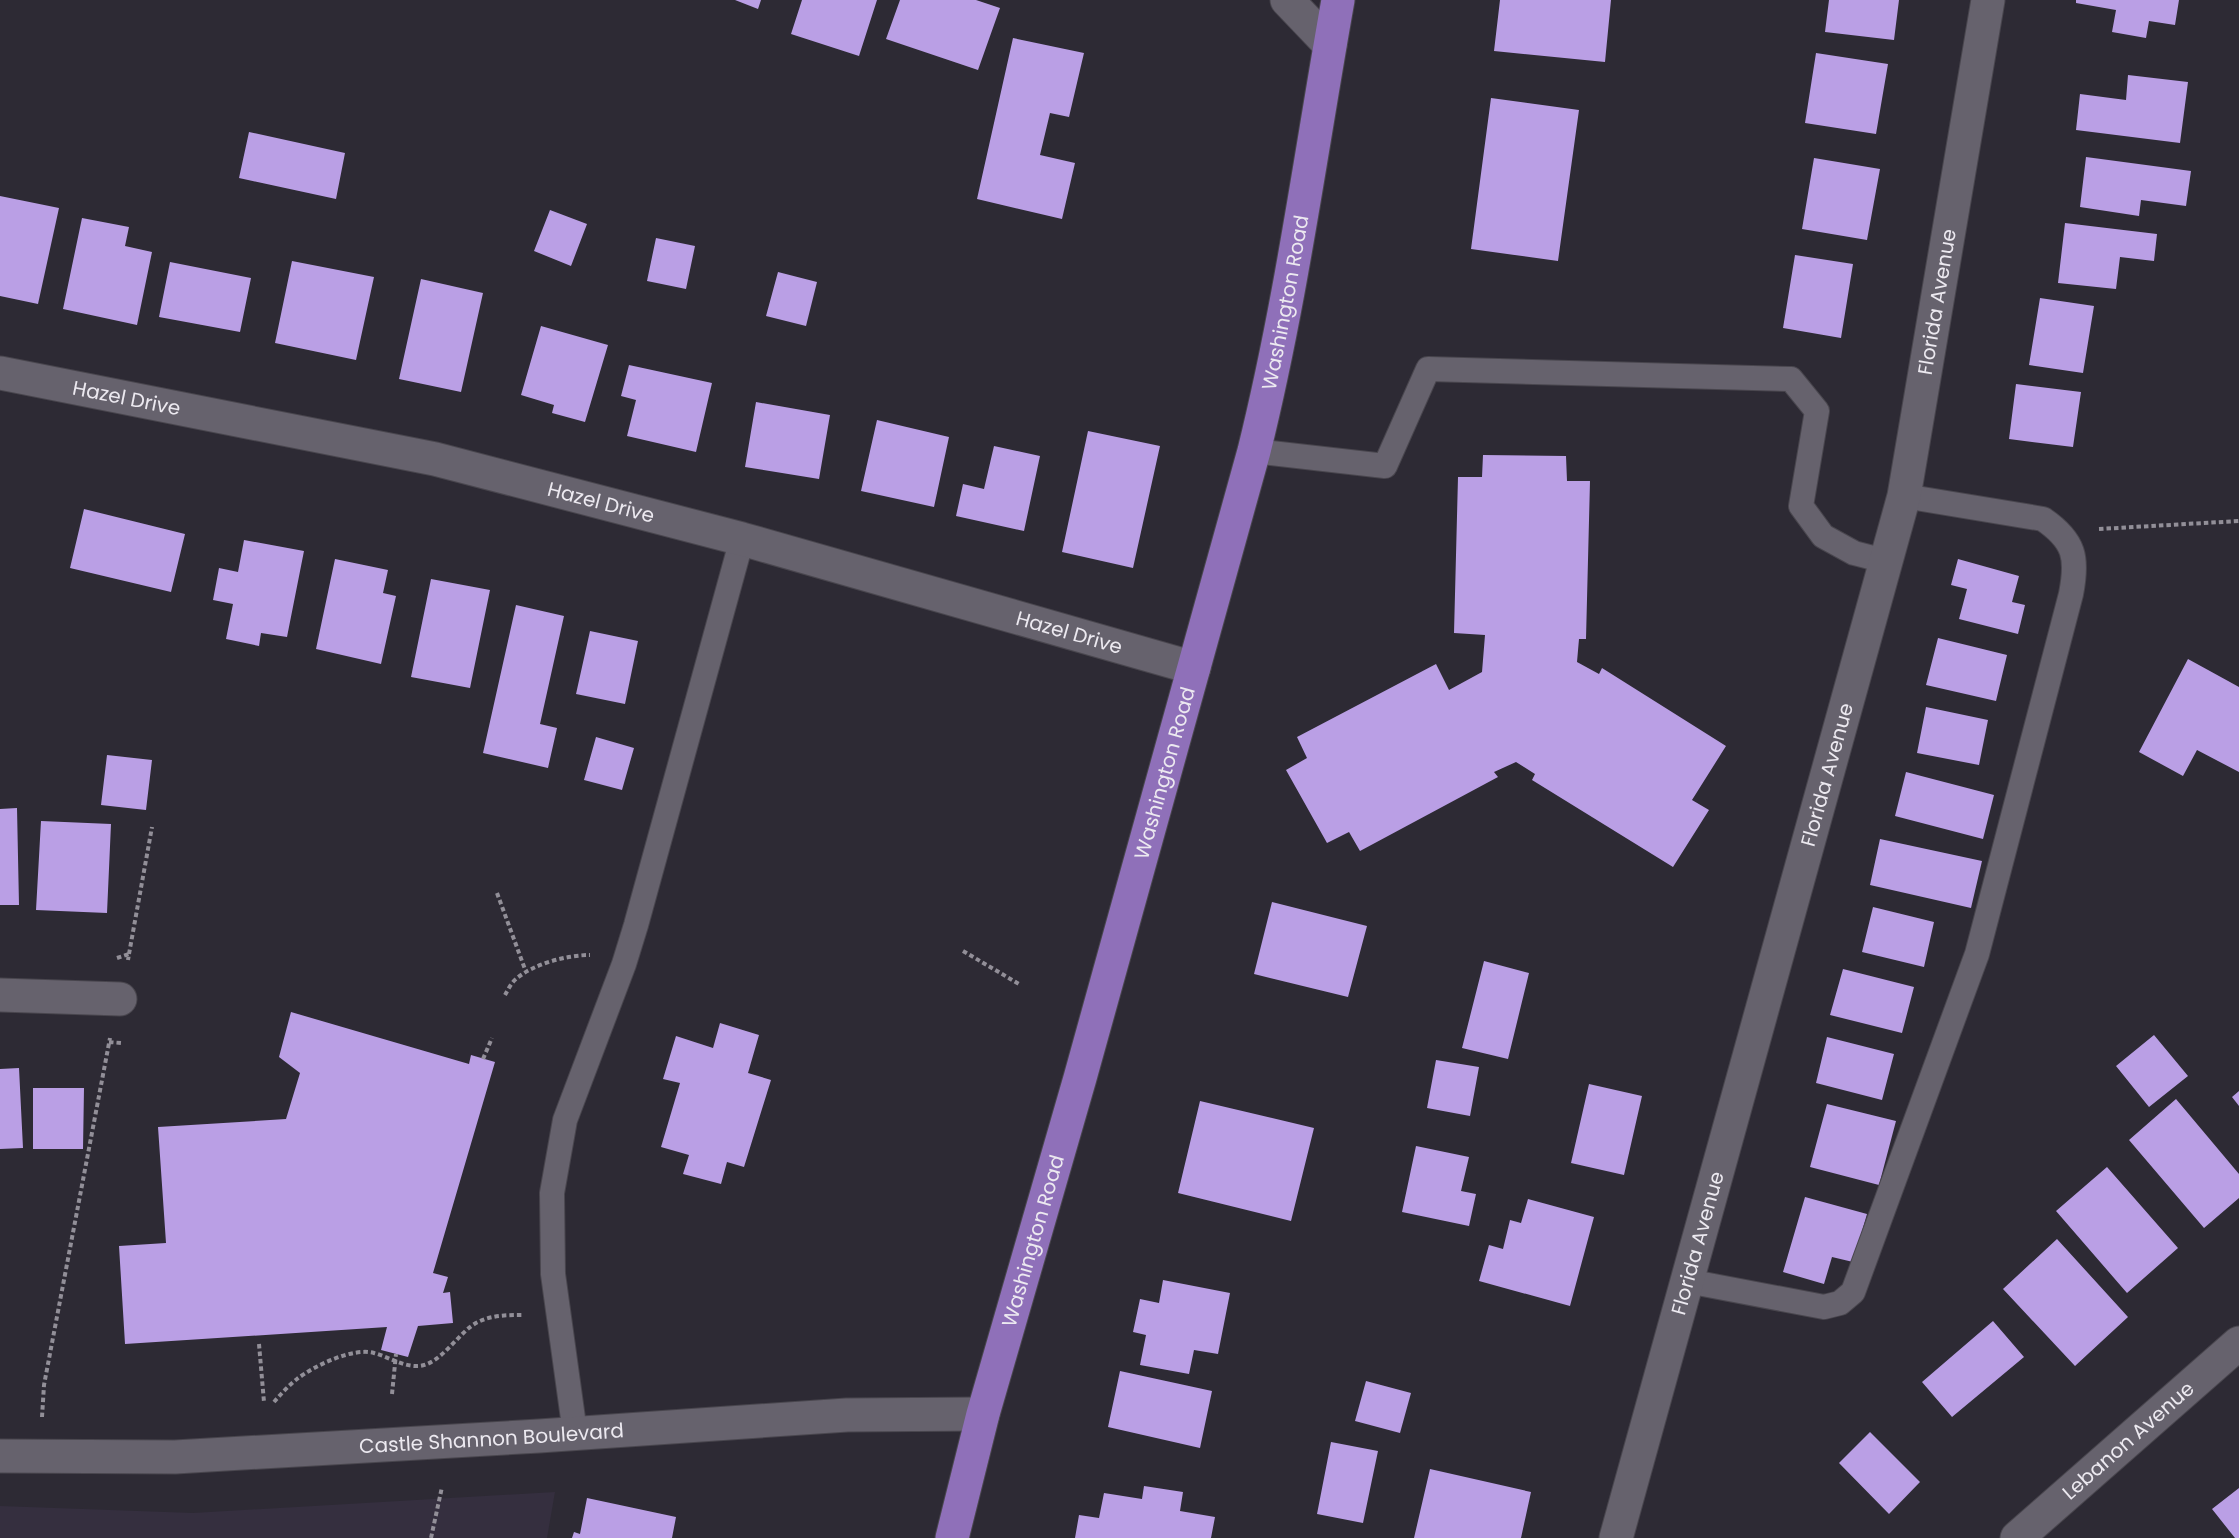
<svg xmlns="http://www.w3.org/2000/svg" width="2239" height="1538" viewBox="0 0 2239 1538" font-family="Poppins,sans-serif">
  <rect width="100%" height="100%" fill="#2d2a34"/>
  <path fill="#352f3f" d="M555,1492L547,1538H0V1506L193,1513Z"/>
  <path fill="#ba9fe5" d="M735,0H761L758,9Z
    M802,0H877L859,56L791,34Z
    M900,0H976L1000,8L978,70L886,39Z
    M1500,0H1611L1605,62L1494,51Z
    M1829,0H1899L1894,40L1825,32Z
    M2076,0H2179L2175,25L2149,21L2146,38L2112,32L2116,10L2076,3Z
    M1013,38L1084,53L1069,117L1050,113L1040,155L1075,163L1062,219L977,199Z
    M1816,53L1888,64L1876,134L1805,123Z
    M2128,75L2188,82L2180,143L2076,130L2080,94L2126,100Z
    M1491,98L1579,110L1558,261L1471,249Z
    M249,132L345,153L336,199L239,178Z
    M2086,157L2191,171L2186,206L2141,200L2139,216L2080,207Z
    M1814,158L1880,169L1867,240L1802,229Z
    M0,196L59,208L38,304L0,296Z
    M550,210L587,224L571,266L534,251Z
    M82,218L129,227L125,246L152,252L137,325L63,309Z
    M2065,223L2157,234L2154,261L2120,257L2116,289L2058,283Z
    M656,238L695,246L686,289L647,281Z
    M1795,255L1853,264L1841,338L1783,328Z
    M292,261L374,277L356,360L275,343Z
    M170,262L251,278L240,332L159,317Z
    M778,272L817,282L806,326L766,316Z
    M421,279L483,293L461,392L399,379Z
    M2040,298L2094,306L2083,373L2029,365Z
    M541,326L608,345L585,422L552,413L554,405L521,395Z
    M629,365L712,383L696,452L627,436L636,400L621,396Z
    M2016,384L2081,392L2073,447L2009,439Z
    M756,402L830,415L819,479L745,467Z
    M877,420L949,437L934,507L861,491Z
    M1088,431L1160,446L1133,568L1062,552Z
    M994,446L1040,456L1024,531L956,516L963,484L984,489Z
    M1483,455L1566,456L1567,481H1590L1586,639H1579L1577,662L1599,674L1602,668L1726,746L1692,800L1709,810L1673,867L1532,780L1535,774L1516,762L1494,772L1498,777L1360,851L1349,832L1327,843L1286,770L1307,758L1297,737L1436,664L1449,690L1482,672L1485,635L1454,633L1458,477H1482Z
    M84,509L185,534L171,592L70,568Z
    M244,540L304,551L287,637L261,633L259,646L226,639L233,604L213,600L219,568L238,572Z
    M335,559L388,570L383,593L396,596L381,664L316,649Z
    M1958,559L2019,576L2012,602L2025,605L2018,634L1959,619L1967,589L1951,585Z
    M431,579L490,590L470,688L411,677Z
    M516,605L564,616L540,724L557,728L548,768L483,753Z
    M590,631L638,641L625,704L576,694Z
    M1938,638L2007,655L1996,701L1926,685Z
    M2188,659L2239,687V772L2197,750L2183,776L2139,752Z
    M1926,707L1988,720L1979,765L1917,753Z
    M596,737L634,748L622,790L584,780Z
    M107,755L152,760L146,810L101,805Z
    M1906,772L1994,795L1983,839L1895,816Z
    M17,808L19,905H0V809Z
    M41,821L111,824L107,913L36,910Z
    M1880,839L1982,861L1971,908L1870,885Z
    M1272,902L1367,926L1348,997L1254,974Z
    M1873,907L1934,922L1924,967L1862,952Z
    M1484,961L1529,973L1508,1059L1462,1048Z
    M1843,969L1914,987L1902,1033L1830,1015Z
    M291,1012L469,1064L471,1055L495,1062L433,1273L448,1277L443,1293L450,1292L453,1323L418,1326L408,1357L381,1350L387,1327L125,1344L119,1246L166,1243L158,1127L286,1119L300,1073L279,1057Z
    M720,1023L759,1035L748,1073L771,1080L744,1167L727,1162L721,1184L683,1174L689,1155L661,1147L680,1083L663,1079L676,1036L713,1048Z
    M2154,1035L2188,1076L2149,1107L2116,1066Z
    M1827,1037L1894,1054L1882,1100L1816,1083Z
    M1436,1060L1479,1067L1470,1116L1427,1108Z
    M19,1068L23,1148L0,1149V1069Z
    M1589,1084L1642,1096L1624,1175L1571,1163Z
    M33,1088H84L83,1149H33Z
    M2239,1091V1106L2232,1097Z
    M2176,1099L2239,1174V1198L2204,1228L2129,1140Z
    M1200,1101L1314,1128L1291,1221L1178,1193Z
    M1827,1104L1896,1121L1879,1185L1810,1167Z
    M1416,1146L1469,1157L1461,1191L1476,1194L1469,1226L1402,1212Z
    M2107,1167L2178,1248L2127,1293L2056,1211Z
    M1805,1197L1867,1214L1853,1262L1832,1257L1824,1284L1783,1272Z
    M1528,1199L1594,1217L1570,1306L1479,1281L1489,1245L1503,1249L1510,1220L1521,1223Z
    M2057,1239L2128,1317L2075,1366L2003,1289Z
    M1163,1280L1230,1293L1218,1354L1194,1350L1189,1374L1140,1365L1146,1335L1133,1332L1140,1299L1159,1303Z
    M1993,1321L2024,1357L1952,1417L1922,1382Z
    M1120,1371L1212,1391L1200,1448L1108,1427Z
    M1366,1381L1411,1393L1400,1433L1355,1421Z
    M1870,1432L1920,1482L1889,1514L1839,1463Z
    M1331,1442L1378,1451L1363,1523L1317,1514Z
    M1430,1469L1531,1492L1521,1538H1414Z
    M1144,1486L1183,1492L1180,1511L1215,1517L1211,1538H1075L1079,1515L1099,1518L1104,1493L1142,1499Z
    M2239,1488V1538H2235L2212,1509Z
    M587,1498L676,1517L672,1538H572L574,1532L580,1534Z"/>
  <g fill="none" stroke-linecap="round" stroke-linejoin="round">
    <defs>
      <path id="service" d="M1254,451L1385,466L1428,369L1791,379L1817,411L1801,506L1823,536L1854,553L1885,561
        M1687,1281L1824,1307L1840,1303L1853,1292L1977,954L2071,594C2078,558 2075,541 2043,519L1904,496
        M575,1433L553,1274L552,1193L565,1120L624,964L636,925L742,539"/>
      <g id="minor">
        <path d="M1287,0L1330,45"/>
        <path id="s1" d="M0,373L435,459L742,539L1194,668"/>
        <path d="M0,995L120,999"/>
        <path id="s2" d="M1616,1538L1904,496L1988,0"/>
        <path id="s3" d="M2017,1538L2239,1343"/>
      </g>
      <g id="tertiary">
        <path id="s4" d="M0,1456L175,1457L539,1436L847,1415L983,1414"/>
      </g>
      <g id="primary">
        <path id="s5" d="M952,1538L983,1414L1080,1078L1254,451C1291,302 1311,151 1338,0"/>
      </g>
    </defs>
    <use href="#service" stroke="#49464e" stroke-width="26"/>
    <use href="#minor" stroke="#49464e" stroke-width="35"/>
    <use href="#tertiary" stroke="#49464e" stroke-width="35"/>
    <use href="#primary" stroke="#49464e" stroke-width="35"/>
    <path stroke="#928f98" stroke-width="4" stroke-dasharray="4.5 3" stroke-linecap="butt" d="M2099,529L2239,521
      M497,893L526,972
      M963,951L1019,984
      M129,954L152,827
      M117,958L129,954L128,960
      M505,995C508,990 511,983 516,979C533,964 567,955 590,955
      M109,1042L121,1043
      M483,1059L492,1038
      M259,1344L264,1402
      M392,1394L396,1354
      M274,1402C281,1394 289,1385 297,1379C314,1366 353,1347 374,1353C389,1357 403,1367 419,1366C442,1364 459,1331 478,1322C492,1315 508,1315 523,1315
      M42,1417L44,1385L110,1038
      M431,1538L442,1487"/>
    <use href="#service" stroke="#66626d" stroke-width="24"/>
    <use href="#minor" stroke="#66626d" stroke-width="33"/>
    <use href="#tertiary" stroke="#66626d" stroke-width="33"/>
    <use href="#primary" stroke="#8f70b9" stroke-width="33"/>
  </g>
  <g text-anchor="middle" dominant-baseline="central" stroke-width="6" stroke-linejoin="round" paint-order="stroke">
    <g font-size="20" fill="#ece9f0" stroke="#2d2a34">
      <text stroke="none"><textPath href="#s2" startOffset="1278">Florida Avenue</textPath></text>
      <text stroke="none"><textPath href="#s5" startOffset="1280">Washington Road</textPath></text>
      <text stroke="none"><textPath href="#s1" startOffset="129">Hazel Drive</textPath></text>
      <text stroke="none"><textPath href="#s1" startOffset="615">Hazel Drive</textPath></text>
      <text stroke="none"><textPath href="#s1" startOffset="1101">Hazel Drive</textPath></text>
      <text stroke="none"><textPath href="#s5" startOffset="794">Washington Road</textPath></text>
      <text stroke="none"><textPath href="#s2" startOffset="792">Florida Avenue</textPath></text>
      <text stroke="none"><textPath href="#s5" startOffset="308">Washington Road</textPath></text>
      <text stroke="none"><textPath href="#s2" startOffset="306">Florida Avenue</textPath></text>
      <text stroke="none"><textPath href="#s4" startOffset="492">Castle Shannon Boulevard</textPath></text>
      <text stroke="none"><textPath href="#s3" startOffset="148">Lebanon Avenue</textPath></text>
    </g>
  </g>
</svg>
